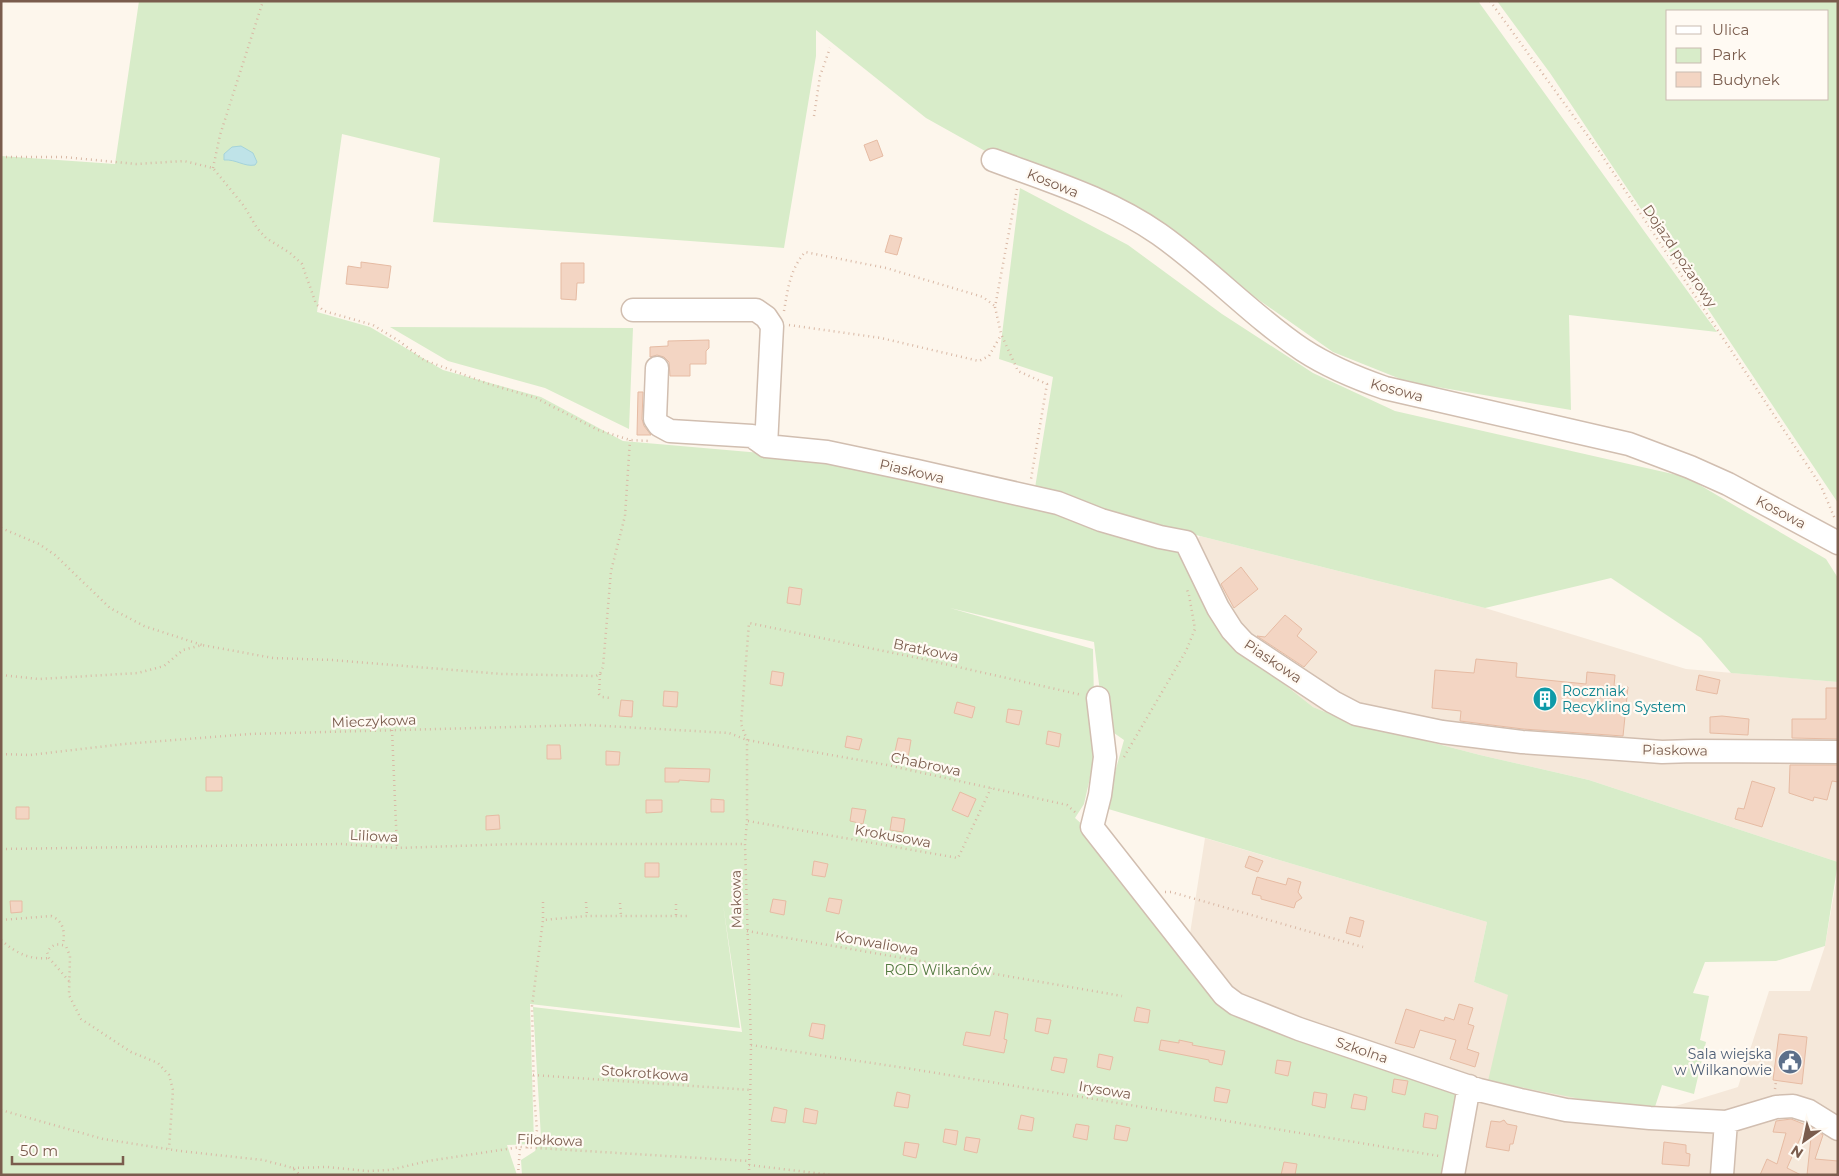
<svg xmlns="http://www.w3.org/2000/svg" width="1839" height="1176" viewBox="0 0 1839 1176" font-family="Montserrat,sans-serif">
  <rect width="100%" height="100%" fill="#fdf6ec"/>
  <path fill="#f5e8da" d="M1200,536L1485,608L1686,669L1838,682V862L1589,780L1480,755L1342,719L1313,707L1241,650L1186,550Z
    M1205,838L1487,922L1474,982L1509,995L1653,1113L1738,1087L1769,991H1810L1825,946L1838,870V1175H1457L1225,1008L1186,959Z"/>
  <path fill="#d8ecc9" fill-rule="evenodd" d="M139,1H1478L1717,332L1569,315L1571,410L1408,382L1333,352L1122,204L994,156L926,118L816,30V56L784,248L433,222L440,158L342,134L317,312L370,327L443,370L541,397L623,441L832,459L999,493L1186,550L1241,650L1313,707L1342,719L1480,755L1589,780L1838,862L1825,946L1776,961L1705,962L1693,993L1709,996L1700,1040L1706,1042L1694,1094L1662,1085L1653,1113L1488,1081L1508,995L1474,982L1487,922L1105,808L1124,740L1104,726L1094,642L950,608L1093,649L1095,756L1084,804L1075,818L1085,827L1225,1008L1461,1093L1457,1175H522L521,1160L535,1151L541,1137L533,1007L742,1032L723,904L740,1028L530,1004L534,1144L507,1145L517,1175H1V156L115,164Z
    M1497,1H1838V503L1550,73ZM1668,11H1828V99H1668Z
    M1020,188L1128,245L1222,314L1313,373L1395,411L1686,477L1826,559L1838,578V682L1731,673L1701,638L1611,578L1485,608L1034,494L1053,377L999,359Z
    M390,327L633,328L629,429L545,388L448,361Z"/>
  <path fill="#bfe3e8" stroke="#a5d3da" d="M241,146L253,153L257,162L255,165C244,167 236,159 224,160V154L232,147Z"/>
  <path fill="#f3d5c3" stroke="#e6bba3" d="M877,140L883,156L870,161L864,145Z
    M890,235L902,238L897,255L885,252Z
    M361,262L391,266L388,288L346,284L348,266L361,268Z
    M561,263H584V283H577L576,300L561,299Z
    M709,340V348L706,351V364H690V376H670L669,362L664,357L657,355L650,357V347L668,346V341Z
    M638,392H643L642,419L644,426L651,435H637Z
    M1241,567L1258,589L1234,608L1221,584Z
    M789,587L802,589L800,605L787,603Z
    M1285,615L1302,629L1297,636L1317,652L1304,667L1257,636L1265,637Z
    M1476,659L1517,663L1516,677L1586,684L1587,672L1615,675L1614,686L1628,687L1623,736L1523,729L1460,721L1461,711L1432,708L1435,670L1474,673Z
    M772,671L784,673L782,686L770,684Z
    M1699,675L1720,680L1717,694L1696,690Z
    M1826,688H1838V739L1792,738V719H1826Z
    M664,691L678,692L677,707L663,706Z
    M621,700L633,701L632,717L619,716Z
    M957,702L975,707L972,718L954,713Z
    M1008,709L1022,711L1019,725L1006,722Z
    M1722,716L1749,719L1748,735L1710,733V717Z
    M1048,731L1061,734L1059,747L1046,744Z
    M847,736L862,739L859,750L845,747Z
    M898,738L911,740L908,758L894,756Z
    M547,745H560L561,759H547Z
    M606,751L620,752L619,765H606Z
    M1790,765H1838V782L1832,781L1827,800L1814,797L1813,801L1789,793Z
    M665,768L710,769L709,782L679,780V782H665Z
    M206,777H222V791H206Z
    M1752,781L1775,788L1762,827L1735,819L1738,808L1744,809Z
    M960,792L976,799L968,817L952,810Z
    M711,799L724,800V812H711Z
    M646,800H662V812L646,813Z
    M16,807H29V819H16Z
    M852,808L866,810L863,824L850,821Z
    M499,815L500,829L486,830V816Z
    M892,817L905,819L903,832L890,830Z
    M1249,856L1263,861L1258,872L1245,867Z
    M814,861L828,864L825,877L812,875Z
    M645,863H659V877H645Z
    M1257,877L1286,885L1288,878L1301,882L1298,892L1302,898L1296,902L1294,908L1261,899V896L1252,894Z
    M829,898L842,900L839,914L826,911Z
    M773,899L786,901L784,915L770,912Z
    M10,901H22V912L11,913Z
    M1350,917L1364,921L1360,937L1346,933Z
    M1459,1004L1473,1008L1468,1024L1474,1026L1467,1049L1479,1053L1475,1067L1450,1059L1456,1040L1420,1030L1414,1048L1395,1043L1406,1009L1444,1021L1445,1017L1454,1020Z
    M1137,1007L1150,1010L1148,1023L1134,1021Z
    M995,1011L1008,1014L1004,1039L1007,1040L1004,1053L963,1045L966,1032L990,1036Z
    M1037,1018L1051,1020L1048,1034L1035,1031Z
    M812,1023L825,1025L823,1039L809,1036Z
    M1779,1034L1807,1037L1802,1084L1773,1080Z
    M1161,1040L1179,1043V1040L1193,1043L1192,1045L1225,1051L1222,1065L1209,1062V1060L1159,1050Z
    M1099,1054L1113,1057L1110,1070L1097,1067Z
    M1054,1057L1067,1059L1064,1073L1051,1070Z
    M1277,1060L1291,1062L1288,1076L1275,1073Z
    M1394,1079L1408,1081L1405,1095L1392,1092Z
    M1216,1087L1230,1090L1227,1103L1214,1101Z
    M897,1092L910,1095L908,1108L894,1106Z
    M1314,1092L1327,1094L1325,1108L1312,1105Z
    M1354,1094L1367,1097L1365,1110L1351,1108Z
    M774,1107L787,1110L785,1123L771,1121Z
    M805,1108L818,1111L816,1124L803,1122Z
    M1425,1113L1438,1116L1436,1129L1423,1127Z
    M1021,1115L1034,1118L1032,1131L1018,1129Z
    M1791,1119L1806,1125L1787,1168L1801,1175H1760L1767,1159L1777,1164L1786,1133L1773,1132L1776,1121Z
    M1504,1120L1507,1124L1517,1126L1513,1144H1510L1509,1151L1486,1147L1491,1121L1500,1122Z
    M1076,1124L1089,1126L1087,1140L1073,1137Z
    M1116,1125L1130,1128L1127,1141L1114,1139Z
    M1812,1128L1823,1135L1815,1159L1838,1161V1175H1807Z
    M945,1129L958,1131L956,1145L943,1142Z
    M966,1137L980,1139L977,1153L964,1150Z
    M905,1142L919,1144L916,1158L903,1155Z
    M1664,1142L1686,1145V1153L1690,1154L1689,1166L1662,1164Z
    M1284,1162L1297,1164L1295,1175H1281Z"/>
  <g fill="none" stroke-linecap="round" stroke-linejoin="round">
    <defs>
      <path id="minor" d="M993,160C1049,181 1109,199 1159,234C1209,269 1252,316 1303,350C1329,367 1356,378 1385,388L1629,444L1690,467L1728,484L1838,543
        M633,310H756L766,317L772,326L766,446
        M657,368L655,419L659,425L670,431L752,436L766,446L827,452L917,471L1058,503L1101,520L1160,537L1186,542L1218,608L1232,630L1244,643L1333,702L1356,714L1442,732L1522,742L1662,752L1694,751L1838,752
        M1098,698L1105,757L1100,795L1092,827L1224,995L1236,1004L1299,1029L1479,1090L1520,1100L1566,1110L1650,1118L1726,1122L1776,1107L1793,1106L1809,1111L1838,1129
        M1453,1175L1469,1086
        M1722,1175L1726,1122"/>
    </defs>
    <use href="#minor" stroke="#d1beb0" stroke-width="25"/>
    <path stroke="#d9b8a5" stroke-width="2.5" stroke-dasharray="1 4" stroke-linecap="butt" d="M1490,1L1601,154L1821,486L1835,519
      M814,116L820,76L830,48
      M1,157H64L136,164L184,161L213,168L244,206L257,228L266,238L290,253L302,264L316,304L324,311L373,325L399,341L424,360L489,384L536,398L598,430L630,440L650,441
      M213,168L220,135L263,1
      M1017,189L995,307L1001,334L1018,371L1047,384L1031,479
      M784,311C788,288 790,270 805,252L886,268L983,297L995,306
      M789,325L881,338L979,361L989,356L1001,335
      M1,528L39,544L55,555L110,608L144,626L202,645
      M600,674L599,694L602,697L611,698
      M1,675L39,679L138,673L164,666L183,650L202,645L273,658L332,660L502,674L596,676L600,674L603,667L611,571L625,516L630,440
      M392,730L397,848
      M1,754L30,755L124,744L250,734L588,725L729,733L747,740L887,765L1067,805L1076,813
      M1124,757L1186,651L1195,629L1189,595L1186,587
      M748,821L958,858L991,788
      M1,849L341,844L397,848L515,844H745
      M1165,892H1171L1363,947
      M543,902V920
      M586,902L587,916
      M620,903L621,916
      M676,915V903
      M1,920L51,916C64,921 65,932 63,945
      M747,931L1122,996
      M1,940C16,953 29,960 49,958
      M69,981L49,958L47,952C53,944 56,943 66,946L70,956L69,995L81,1019L131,1052L158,1063L169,1075L173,1090L169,1149
      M751,1045L912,1069L1439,1156
      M533,1075L751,1090
      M1775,1089L1776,1081
      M1,1110L103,1139L180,1151L263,1160L293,1168L300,1175
      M527,1148L536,1137L537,1130L534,1095L532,1006L543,920L587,916H687
      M749,1165L832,1175
      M293,1168L327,1167L367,1171L390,1170L428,1161L520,1147L749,1161
      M518,1175L520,1147
      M749,1175L751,1045L745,844L747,821V740L741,724L749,623L927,660L1082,695"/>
    <use href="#minor" stroke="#fff" stroke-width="22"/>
  </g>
  <defs>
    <symbol id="building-disc" viewBox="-11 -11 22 22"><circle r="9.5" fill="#0f9aa8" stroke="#fffaf3"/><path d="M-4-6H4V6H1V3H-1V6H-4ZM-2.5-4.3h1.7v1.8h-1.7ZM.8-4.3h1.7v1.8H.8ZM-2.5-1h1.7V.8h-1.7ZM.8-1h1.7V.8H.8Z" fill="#fff"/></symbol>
    <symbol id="civic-disc" viewBox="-11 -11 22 22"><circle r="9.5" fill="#5c6f8a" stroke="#fffaf3"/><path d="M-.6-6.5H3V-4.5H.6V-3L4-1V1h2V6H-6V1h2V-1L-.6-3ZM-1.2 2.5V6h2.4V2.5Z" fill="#fff"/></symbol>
  </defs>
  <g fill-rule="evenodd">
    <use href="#building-disc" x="1531" y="685" width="28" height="28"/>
    <use href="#civic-disc" x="1776" y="1048" width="28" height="28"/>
  </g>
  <g text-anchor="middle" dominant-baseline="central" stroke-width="4.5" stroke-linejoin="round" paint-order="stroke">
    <g font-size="14" fill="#7a5c4d" stroke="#fffaf3">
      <text transform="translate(1053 183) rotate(22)">Kosowa</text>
      <text transform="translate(1680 256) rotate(56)">Dojazd pożarowy</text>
      <text transform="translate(1397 390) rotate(15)">Kosowa</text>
      <text transform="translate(912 471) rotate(13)">Piaskowa</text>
      <text transform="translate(1781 512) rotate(28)">Kosowa</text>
      <text transform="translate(926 650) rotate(12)">Bratkowa</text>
      <text transform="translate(1273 661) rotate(34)">Piaskowa</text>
      <text transform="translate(374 721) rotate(-2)">Mieczykowa</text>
      <text transform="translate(1675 750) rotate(1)">Piaskowa</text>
      <text transform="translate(926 764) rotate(12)">Chabrowa</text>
      <text transform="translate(374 836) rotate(3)">Liliowa</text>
      <text transform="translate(893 836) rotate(10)">Krokusowa</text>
      <text transform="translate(736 899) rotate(-91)">Makowa</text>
      <text transform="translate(877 943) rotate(10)">Konwaliowa</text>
      <text transform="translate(1362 1050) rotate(19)">Szkolna</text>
      <text transform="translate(645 1073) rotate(4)">Stokrotkowa</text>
      <text transform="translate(1105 1090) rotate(9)">Irysowa</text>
      <text transform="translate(550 1140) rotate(2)">Filołkowa</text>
    </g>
    <g font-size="14" fill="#0d838f" stroke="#fffaf3" text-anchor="start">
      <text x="1562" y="691">Roczniak<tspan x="1562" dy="16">Recykling System</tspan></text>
    </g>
    <g font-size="14" fill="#537a41" stroke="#fffaf3">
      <text x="938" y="970">ROD Wilkanów</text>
    </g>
    <g font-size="14" fill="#4e5e75" stroke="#fffaf3" text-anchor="end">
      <text x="1772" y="1054">Sala wiejska<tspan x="1772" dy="16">w Wilkanowie</tspan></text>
    </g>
  </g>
  <rect width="1839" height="1176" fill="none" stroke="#7a5c4d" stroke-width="5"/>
  <rect x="1666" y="10" width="162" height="90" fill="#fffaf3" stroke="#cabbb1"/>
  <rect x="1676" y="26" width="25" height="8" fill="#ffffff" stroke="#cabbb1"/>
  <text x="1712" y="35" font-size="15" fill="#7a5c4d">Ulica</text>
  <rect x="1676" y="48" width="25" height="15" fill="#d8ecc9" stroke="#cabbb1"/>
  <text x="1712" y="60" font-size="15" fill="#7a5c4d">Park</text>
  <rect x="1676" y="72" width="25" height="15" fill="#f3d5c3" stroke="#cabbb1"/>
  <text x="1712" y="85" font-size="15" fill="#7a5c4d">Budynek</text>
  <g transform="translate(1804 1141) rotate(213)" stroke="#fffaf3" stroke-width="4" paint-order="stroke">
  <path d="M0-4L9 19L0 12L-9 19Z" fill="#7a5c4d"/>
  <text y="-8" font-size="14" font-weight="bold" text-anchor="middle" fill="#7a5c4d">N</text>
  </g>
  <path d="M12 1156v8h111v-8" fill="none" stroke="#7a5c4d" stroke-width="2.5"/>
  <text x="20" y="1156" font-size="15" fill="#7a5c4d" stroke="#fffaf3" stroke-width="4" paint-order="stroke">50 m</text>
</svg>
